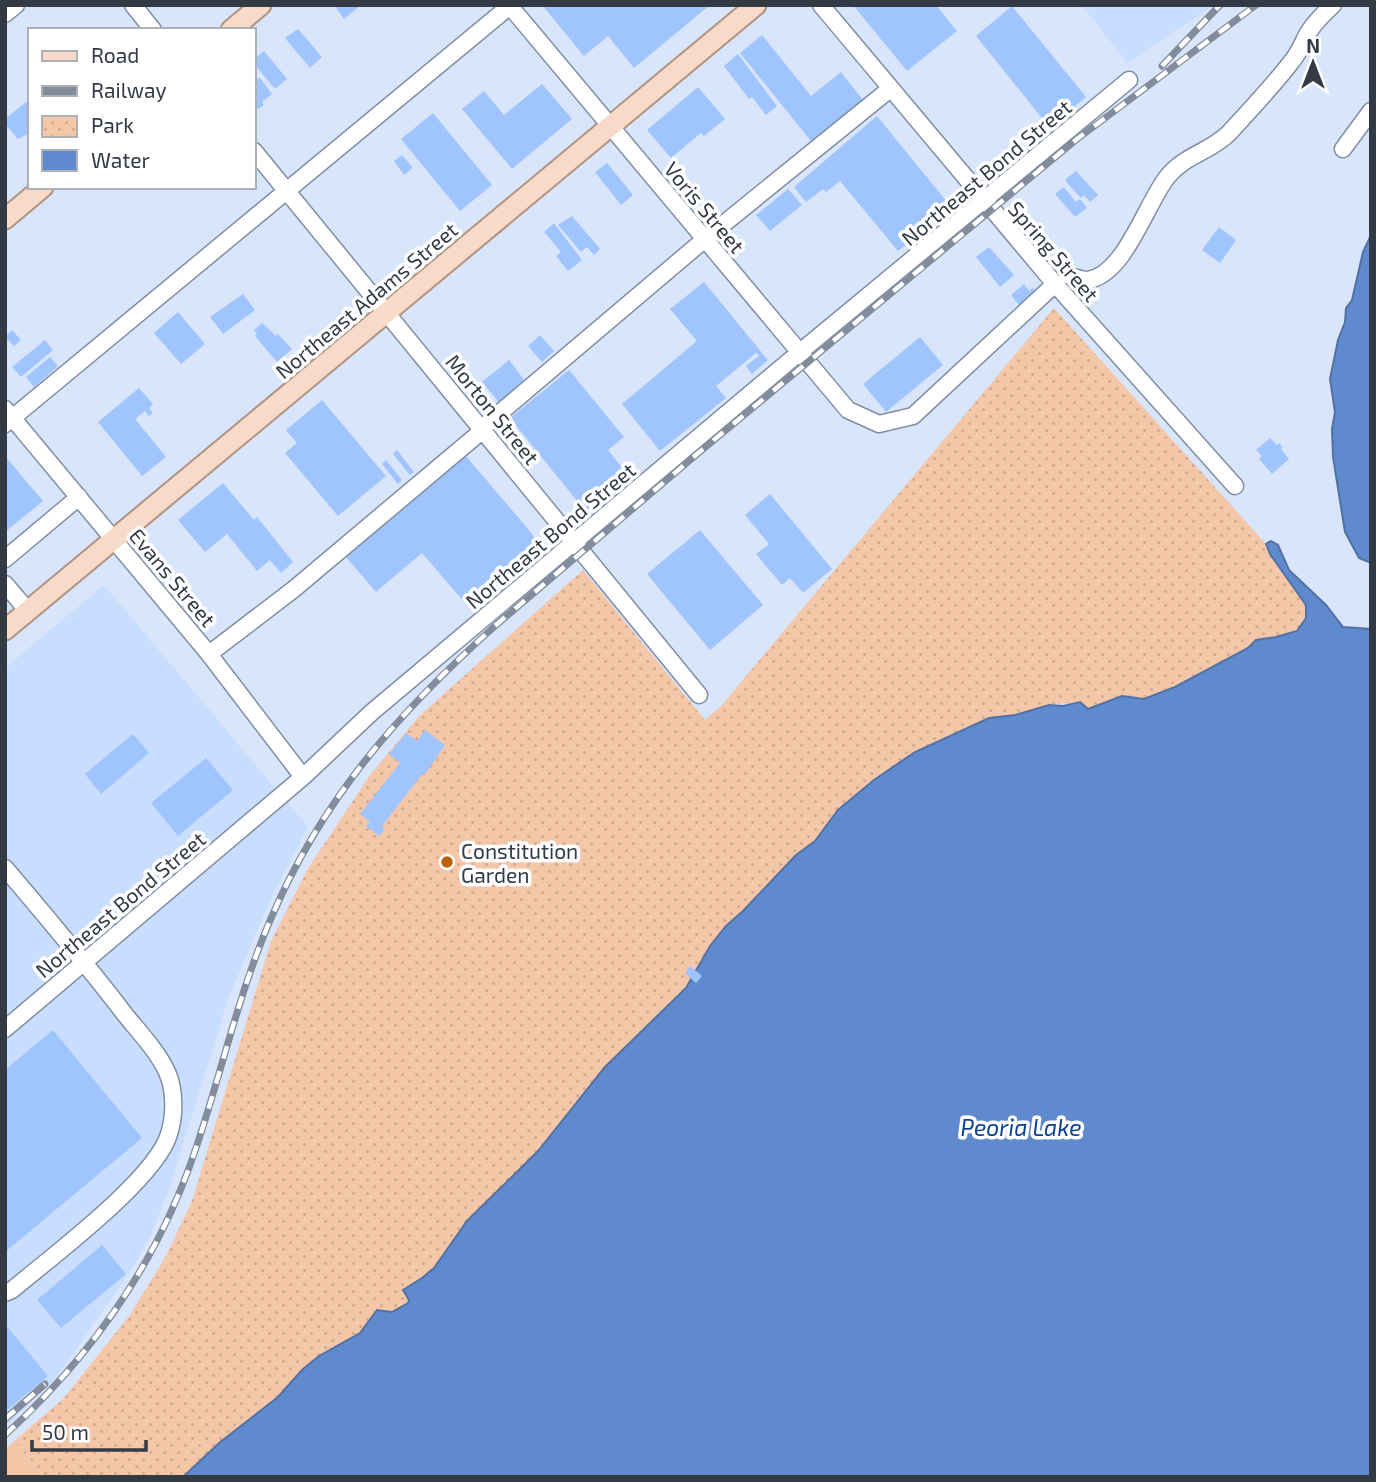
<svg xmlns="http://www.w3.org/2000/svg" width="1376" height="1482" viewBox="0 0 1376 1482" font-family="'Exo 2',sans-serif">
  <defs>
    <pattern id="park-dots" width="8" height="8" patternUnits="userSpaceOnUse" patternTransform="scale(1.75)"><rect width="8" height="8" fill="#f4c7a9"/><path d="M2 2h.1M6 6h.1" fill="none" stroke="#d2ac93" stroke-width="1.8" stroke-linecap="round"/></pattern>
  </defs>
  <rect width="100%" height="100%" fill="#d8e5fa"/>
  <path fill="#c9defe" d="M1082,5H1214L1127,63Z
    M104,585L308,827L271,898L229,997L170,1186L152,1232L135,1264L57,1377L5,1427V668Z"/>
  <path fill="url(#park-dots)" d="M1054,308L1266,544L1270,554L1306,605V618L1297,631L1276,637L1256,640L1248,648L1175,687L1144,699L1122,696L1088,709L1080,702L1049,705L1015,715L989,718L915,752L874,780L838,810L815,841L796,855L743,911L726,926L710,946L686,988L605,1067L538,1151L467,1221L434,1268L422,1278L403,1290L404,1295L409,1300L408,1303L392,1312L377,1310L360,1333L319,1356L302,1370L278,1397L219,1443L183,1477H44L14,1441L63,1399L130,1315L166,1256L192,1201L271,941L307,870L370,775L420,715L583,570L705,720L721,706Z"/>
  <path fill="#f4c7a9" d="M14,1441L44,1477H5V1449Z"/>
  <path fill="#608ace" stroke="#5272a5" stroke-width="2" d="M1371,235V563L1359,558L1345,532L1333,457L1332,429L1335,412L1330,379L1338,340L1345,322L1346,308L1352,300L1363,252Z
    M1271,541L1278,545L1289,570L1326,605L1343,627L1371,629V1477H183L219,1443L278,1397L302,1370L319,1356L360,1333L377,1310L392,1312L408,1303L409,1300L403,1290L422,1278L434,1268L467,1221L538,1151L605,1067L686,988L710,946L726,926L743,911L796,855L815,841L838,810L874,780L915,752L989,718L1015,715L1049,705L1063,706L1080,702L1088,709L1122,696L1144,699L1175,687L1248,648L1256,640L1276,637L1297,631L1306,618V605L1270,554L1266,544Z"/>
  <path fill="#a0c4fd" d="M334,5H361L344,19Z
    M542,5H710L634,68L608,36L584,56Z
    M853,5H936L957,31L907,71Z
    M1012,6L1086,97L1049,127L976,36Z
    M298,29L322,57L310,68L285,38Z
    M762,35L811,96L841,72L867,105L815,146L740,53Z
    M264,51L287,79L275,89L254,64V59Z
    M738,54L777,106L766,115L752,97L749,99L724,66Z
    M254,74L258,79L260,78L272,94L262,102L264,105L258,109L254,104Z
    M542,84L572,119L512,169L462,109L484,91L504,115Z
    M698,87L725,119L704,136L701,133L671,158L647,130Z
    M26,102L30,107V133L18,139L5,124V119Z
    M433,113L492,185L460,211L401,139Z
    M877,116L952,208L898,251L840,181L826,192L823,189L806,202L794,187Z
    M402,155L413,168L404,175L394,161Z
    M607,163L633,195L621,205L595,172Z
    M1076,171L1098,195L1090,202L1084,195L1081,198L1067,183L1066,179Z
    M1064,187L1076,202L1080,199L1087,208L1075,217L1055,194Z
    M788,189L802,205L770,231L756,215Z
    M572,216L600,249L594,255L587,247L581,252L558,225Z
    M554,223L582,260L568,271L556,256L561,252L544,232Z
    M1219,227L1236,240L1220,263L1202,250Z
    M989,247L1014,275L1000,287L976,257Z
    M704,282L768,360L752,374L746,366L759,356L756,353L716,386L726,398L660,451L622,404L697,341L670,309Z
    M1024,284L1029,291L1033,288L1039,294L1022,309L1011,295Z
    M243,294L255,310L223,334L210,317Z
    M178,312L205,344L181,364L154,333Z
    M262,323L276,336L278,334L292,349L277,362L255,336L257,334L254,330Z
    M12,330L21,340L14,346L5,337Z
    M540,335L554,351L542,362L528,346Z
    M920,337L943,365L886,412L863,384Z
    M45,340L53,350L21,377L12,367Z
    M50,357L58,366L34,387L26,377Z
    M509,360L528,385L502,406L482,382Z
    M569,370L624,437L608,450L629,476L586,512L510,418Z
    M139,388L153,404L149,408L153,413L149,416L145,411L135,419L166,457L142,476L98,422Z
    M322,400L386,476L338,516L285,453L297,443L286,430Z
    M1270,438L1277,445L1279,443L1283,448L1281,449L1289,459L1272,474L1259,459L1262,456L1256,450Z
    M397,450L414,472L410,475L393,454Z
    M5,456L43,501L5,532Z
    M466,456L544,548L471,610L422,553L376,592L346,557Z
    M386,460L402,480L398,484L382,464Z
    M223,483L254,520L257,517L293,562L281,573L270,560L257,571L227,534L205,552L178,520Z
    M770,494L832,569L803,593L790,578L782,585L756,554L769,544L745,515Z
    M700,530L763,605L710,650L647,574Z
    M425,730L445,745L425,774L423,773L382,826L385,829L379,836L366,826L370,822L360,814L400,763L389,754L406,733L417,741Z
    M133,734L149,753L101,794L85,774Z
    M206,758L233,790L178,836L151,803Z
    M690,966L702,976L696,983L685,973Z
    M53,1030L142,1138L5,1252V1070Z
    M102,1245L126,1274L61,1328L37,1300Z
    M5,1324L48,1376L5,1412Z"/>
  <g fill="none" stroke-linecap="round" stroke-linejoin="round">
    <defs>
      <path id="minor" d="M133,5L153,30
        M509,5L848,410L879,424L913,416L1055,284
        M821,5L1055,284L1235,486
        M5,14L16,5
        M1343,149L1371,111
        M254,151L699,695
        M1067,275C1074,277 1082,280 1088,280C1125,275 1147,201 1168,176C1185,155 1210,152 1229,133C1250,110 1273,86 1292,61C1299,53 1303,42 1308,33C1315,22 1323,14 1333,5
        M5,409L209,654L303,777
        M5,424L511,5
        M482,428L705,239L890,89
        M5,559L79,497
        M5,584L28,611
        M209,654L294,589L483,430
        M5,868C45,915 85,962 123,1012C137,1030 157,1050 167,1072C175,1089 175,1116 169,1134C156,1179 51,1257 12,1290L5,1293
        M5,1029L303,777L372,712L800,352L1129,80"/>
      <path id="major" d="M231,30L261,5
        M5,219L43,187
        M5,630L756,5"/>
    </defs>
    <use href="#minor" stroke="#7f8ea5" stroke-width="19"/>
    <use href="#major" stroke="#af9281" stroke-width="23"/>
    <use href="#minor" stroke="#fff" stroke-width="16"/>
    <use href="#major" stroke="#f7dac7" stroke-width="19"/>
    <defs>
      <path id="rail" d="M1162,66L1220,5
        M5,1419L45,1384
        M5,1435C92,1356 159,1260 196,1148C222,1071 239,991 272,916C324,796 400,711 496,625L703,449L1077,139L1256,5"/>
    </defs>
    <use href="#rail" stroke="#828c9b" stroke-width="7"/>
    <use href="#rail" stroke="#fff" stroke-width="4.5" stroke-dasharray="13" stroke-linecap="butt"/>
  </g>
  <circle fill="#bc6204" stroke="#fff" stroke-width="2.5" cx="447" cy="862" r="7"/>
  <g text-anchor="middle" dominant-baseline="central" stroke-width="7" stroke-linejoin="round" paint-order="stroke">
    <g font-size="21" fill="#333a44" stroke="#fff">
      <text transform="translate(986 172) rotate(-40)">Northeast Bond Street</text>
      <text transform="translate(705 207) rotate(50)">Voris Street</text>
      <text transform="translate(1054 251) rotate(49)">Spring Street</text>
      <text transform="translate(366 300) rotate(-40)">Northeast Adams Street</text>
      <text transform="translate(493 409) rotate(51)">Morton Street</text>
      <text transform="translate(550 535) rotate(-40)">Northeast Bond Street</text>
      <text transform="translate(173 577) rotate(50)">Evans Street</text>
      <text transform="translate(120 904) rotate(-40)">Northeast Bond Street</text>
    </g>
    <g font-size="21" fill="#333a44" stroke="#fff" text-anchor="start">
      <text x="461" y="850">Constitution<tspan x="461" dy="24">Garden</tspan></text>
    </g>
    <g font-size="23" font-style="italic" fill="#0c4192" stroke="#fff">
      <text x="1021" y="1127">Peoria Lake</text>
    </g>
  </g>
  <rect width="1376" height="1482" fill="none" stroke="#333a44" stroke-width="14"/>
  <rect x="28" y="28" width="228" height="161" fill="#ffffff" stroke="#adb0b4" stroke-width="2"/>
  <rect x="42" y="51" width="35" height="10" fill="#f7dac7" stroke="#adb0b4" stroke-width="2"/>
  <text x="91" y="63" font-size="21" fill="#333a44">Road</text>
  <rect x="42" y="86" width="35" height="10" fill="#828c9b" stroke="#adb0b4" stroke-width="2"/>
  <text x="91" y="98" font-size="21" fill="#333a44">Railway</text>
  <rect x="42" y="116" width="35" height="21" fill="url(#park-dots)" stroke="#adb0b4" stroke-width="2"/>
  <text x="91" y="133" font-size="21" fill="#333a44">Park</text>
  <rect x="42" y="150" width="35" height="21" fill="#608ace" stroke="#adb0b4" stroke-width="2"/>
  <text x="91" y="168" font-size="21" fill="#333a44">Water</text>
  <g transform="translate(1313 63)" stroke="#ffffff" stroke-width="5" paint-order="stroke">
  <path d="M0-5L12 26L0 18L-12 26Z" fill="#333a44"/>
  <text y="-10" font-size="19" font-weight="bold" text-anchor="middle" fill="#333a44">N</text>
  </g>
  <path d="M32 1440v10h114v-10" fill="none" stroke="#333a44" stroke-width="3.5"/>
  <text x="42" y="1440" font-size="21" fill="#333a44" stroke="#ffffff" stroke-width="5" paint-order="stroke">50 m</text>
</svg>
